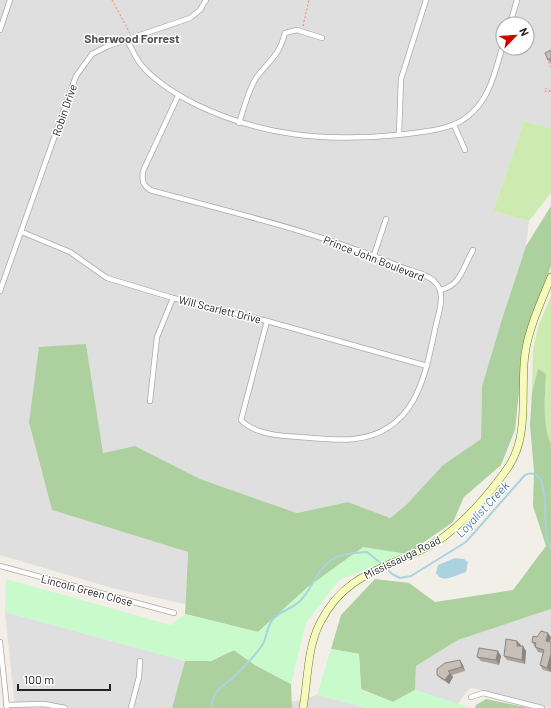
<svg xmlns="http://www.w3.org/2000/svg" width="551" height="708" viewBox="0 0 551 708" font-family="Barlow,sans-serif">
  <rect width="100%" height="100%" fill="#f2efe9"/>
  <path fill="#e0dfdf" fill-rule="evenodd" d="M0,0H551V128L524,121L493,211L529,221L526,246L502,319L482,386L481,439L443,465L407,504L389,518L348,502L297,513L200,479L135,446L103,453L86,344L52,510L188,552L185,604L112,588L0,555ZM503,24H527V48H503Z
    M551,609V708L478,689L471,688L467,691L458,704L415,690L416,666L458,640Z
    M5,612L185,661L172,708H15Z
    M317,695L368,708H292V702Z"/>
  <path fill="#cdebb0" d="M524,121L551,128V193L529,221L493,211Z
    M551,296V444C542,423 545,397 546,374L538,370L532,392L533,349L539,324Z"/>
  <path fill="#add19e" d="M551,206V266L524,344L515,430L501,465L464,497L453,522L407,554L363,548L308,587L258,632L185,614L188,552L52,510L29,422L39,347L86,344L103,453L135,446L200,479L297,513L348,502L390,518L407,504L443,465L481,439L482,386L502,319L526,246Z
    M538,369L546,374C545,397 542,423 551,444V609L458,640L416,666L415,690L393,702L361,689L359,654L331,649L341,615L375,579L409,583L435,602L513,590L546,546L533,506L534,471L530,425L532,392Z
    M234,650L255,665L291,684L292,708H172L185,661H211Z
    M486,699L529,708H475L476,705Z"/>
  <path fill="#c8facc" d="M363,547L407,554L339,580L306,623L291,684L255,665L234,650L211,661H185L5,612L6,579L171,625L185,614L258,632L308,587Z
    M331,649L359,654L361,690L393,702L415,690L471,708H368L317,695Z"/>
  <path fill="#aad3df" d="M455,558L464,559L468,562L466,572C457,574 442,585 436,573L438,565Z"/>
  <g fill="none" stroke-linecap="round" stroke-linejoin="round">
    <path stroke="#aad3df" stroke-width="2" d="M386,568L392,574L400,578L411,576L466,542L525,475C551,464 543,518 547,537C548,540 549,545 551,548
      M212,708C211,688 225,687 237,674C246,665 256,655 263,644C267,636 267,626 273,619C281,610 293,609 301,600C312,589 316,571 330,561C341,553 353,553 367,552L383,565"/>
    <defs>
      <path id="minor" d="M510,24L517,0
        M0,30L10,0
        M127,40C132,49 136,59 142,66C157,83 177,95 197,105C262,136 326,142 397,135C420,132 449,131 467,117C490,100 495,71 503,45
        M178,96L143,171C142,180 142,184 150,190C234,213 321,233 401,267C411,271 428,274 435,282C447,294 438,314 435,329C425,378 415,432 354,439C336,441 317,438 299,437C280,436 254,434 241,420L267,321
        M239,123C244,108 248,91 256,78C270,59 278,58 285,33L297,30L322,38
        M454,125L465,150
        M399,134L401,79L426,0
        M22,232L70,252L107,278L173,298L267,321L427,366
        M374,255L386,219
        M441,290C461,285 463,267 473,250
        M0,291L76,76L92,54L108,46L190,18L200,10L206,0
        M150,401L157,337L173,298
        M0,566L174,613
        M0,642L7,708
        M471,697L483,693L542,708
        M6,705L44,704L65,708
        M131,708L139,677L140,661"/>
      <path id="secondary" d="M303,708C308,680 307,648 320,623C346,570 391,569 436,542C462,526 492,491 509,466C530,434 520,390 525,354C529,327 541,302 551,277"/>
    </defs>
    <use href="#minor" stroke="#a9a9a9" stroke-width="6"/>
    <use href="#secondary" stroke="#707d05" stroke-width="8"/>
    <path stroke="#fa8072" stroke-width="1" stroke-dasharray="2 2" stroke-linecap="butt" d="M112,0L130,33
      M303,26L309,0
      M547,58L551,68
      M550,91L549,92L545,91L546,88L551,91"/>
    <use href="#minor" stroke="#fff" stroke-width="4.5"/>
    <use href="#secondary" stroke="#f7fabf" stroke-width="7"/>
  </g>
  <path fill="#aba49e" d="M551,50V64L548,60Z
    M537,637H551L550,642L551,643V672L543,670L540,665L543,653L538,652L532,642Z
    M521,645V646L526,651L525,664L507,660L504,656Z
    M501,656L499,665L481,661L477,657Z
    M463,665L465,671L452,675L453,677L449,684L441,679L437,675Z"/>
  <path fill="#8b8681" d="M548,633L551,637L549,645L546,641Z
    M517,641L521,645L520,650L517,646Z
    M523,646L526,651L525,664L522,660Z
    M498,651L501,656L499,665L496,660Z
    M551,654V672L547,668Z
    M460,660L463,665L465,671L462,667Z
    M450,673L453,677L449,684L445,680Z"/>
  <path fill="#c7bfb8" stroke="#8b8681" d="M551,50V58L548,60L545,53Z
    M541,631L548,633L546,641L551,642V654L547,668L540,665L544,650L535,647L536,643L532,642L533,636L537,637Z
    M506,639L517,641V646H523L522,660L504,656Z
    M479,648L498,651L496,660L477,657Z
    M460,660L462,667L448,671L450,673L445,680L437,675V669L445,663Z"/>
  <g text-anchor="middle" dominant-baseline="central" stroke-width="3" stroke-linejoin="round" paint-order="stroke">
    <g font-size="11" fill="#222" stroke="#fff">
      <text transform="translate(64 110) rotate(-71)">Robin Drive</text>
      <text transform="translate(374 258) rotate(21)">Prince John Boulevard</text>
      <text transform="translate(220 309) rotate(14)">Will Scarlett Drive</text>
      <text transform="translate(402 557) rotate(-26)">Mississauga Road</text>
      <text transform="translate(87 590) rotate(15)">Lincoln Green Close</text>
    </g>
    <g font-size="12" font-weight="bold" fill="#555" stroke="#fff">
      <text x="132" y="38">Sherwood Forrest</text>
    </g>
    <g font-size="12" font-style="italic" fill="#4a7aab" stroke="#fff">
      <text transform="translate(482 509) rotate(-47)">Loyalist Creek</text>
    </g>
  </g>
  <g transform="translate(515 36) rotate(65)"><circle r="19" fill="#ffffff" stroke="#a7a7a7"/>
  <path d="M0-3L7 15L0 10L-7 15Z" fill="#d40000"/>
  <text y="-6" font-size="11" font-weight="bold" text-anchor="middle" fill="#222222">N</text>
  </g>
  <path d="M18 684v6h92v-6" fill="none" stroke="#222222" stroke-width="2"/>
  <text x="24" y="684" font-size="12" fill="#222222" stroke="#ffffff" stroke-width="3" paint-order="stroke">100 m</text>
</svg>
